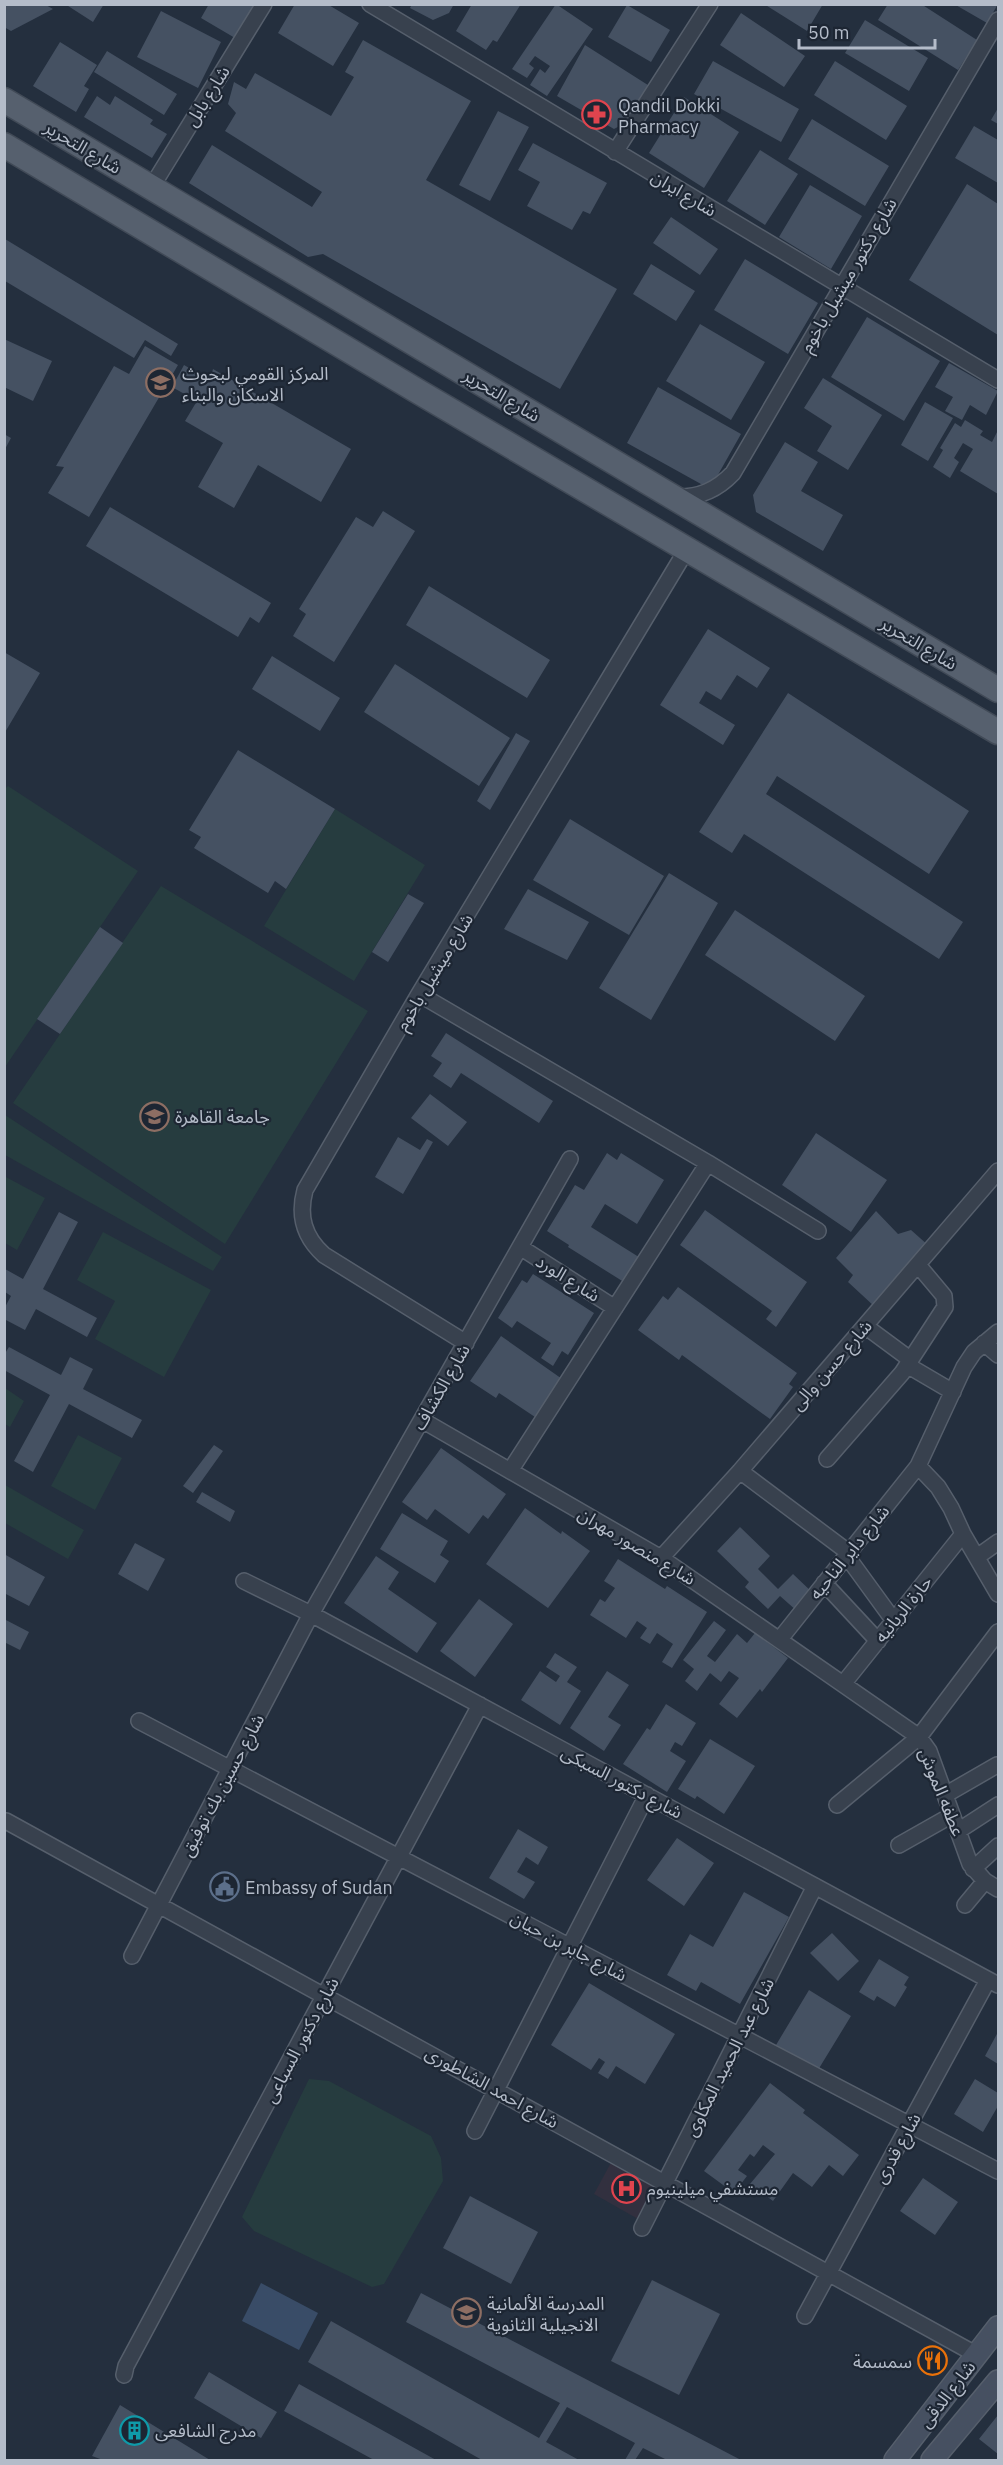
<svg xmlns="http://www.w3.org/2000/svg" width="1003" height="2465" viewBox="0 0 1003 2465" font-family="'IBM Plex Sans','Noto Sans Arabic',sans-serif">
  <rect width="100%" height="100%" fill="#242f3e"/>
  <path fill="#32303f" d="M614,2157L659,2182L638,2219L594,2194Z"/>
  <path fill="#263c3f" d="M8,786L138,871L5,1067L4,790Z
    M335,809L425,865L354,981L264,926Z
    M161,886L368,1011L225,1244L13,1103Z
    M5,1115L222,1257L213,1271L5,1155Z
    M4,1176L45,1198L17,1250L5,1243Z
    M103,1232L211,1290L164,1377L95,1339L115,1301L77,1280Z
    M5,1388L24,1401L10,1427L5,1424Z
    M78,1435L122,1458L95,1510L51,1486Z
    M5,1485L84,1530L68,1559L5,1523Z
    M309,2079L329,2081L431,2136L441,2158L443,2181L384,2284L372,2287L254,2231L242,2217Z"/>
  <path fill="#394c67" d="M261,2283L318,2313L299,2350L242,2321Z"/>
  <path fill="#455162" d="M4,4H44L53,9L11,31L4,27Z
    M65,4H104L93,22Z
    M209,4H254L235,38L201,18Z
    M295,4H327L359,23L333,66L278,33Z
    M412,4H454L449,13L433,20L410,8Z
    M472,4H521L497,42L493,40L486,50L456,31Z
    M556,4L593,29L547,96L530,85L540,69L545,73L550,66L535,56L529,64L534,68L527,78L512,69Z
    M764,4H823L807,31Z
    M888,4H921L977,40L958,70L878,20Z
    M954,4H998L987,23Z
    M627,5L670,30L651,62L608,37Z
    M161,11L221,42L198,88L137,57Z
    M741,13L805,56L784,87L720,45Z
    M865,20L928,58L909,91L845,53Z
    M363,40L471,101L426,180L617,289L560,389L323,254L308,257L189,183L212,145L312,207L322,192L225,131L236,113L228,104L234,82L246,89L255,73L331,116L354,77L345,72Z
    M60,42L97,65L84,86L89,89L76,112L33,86Z
    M585,45L651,87L629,121L614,129L557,96Z
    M107,51L177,94L164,115L94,72Z
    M713,61L799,109L781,142L694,94Z
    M835,61L907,106L886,140L814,95Z
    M97,96L110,105L115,96L153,120L150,124L167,134L152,158L84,117Z
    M684,97L739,132L704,188L649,153Z
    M998,108V124L991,120Z
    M498,111L529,127L490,201L459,185Z
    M812,119L889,166L865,206L788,159Z
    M974,126L998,140V183L955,158Z
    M533,143L607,183L590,214L583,211L572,230L527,206L540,182L518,170Z
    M760,150L798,174L765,225L727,201Z
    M967,184L998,204V335L909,280Z
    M810,185L862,216L831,269L779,237Z
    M671,217L718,249L700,275L653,243Z
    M5,239L178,344L171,356L145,340L134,358L5,281Z
    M745,259L818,303L788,354L714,310Z
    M651,264L695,291L676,321L633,294Z
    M867,317L940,361L904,421L831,377Z
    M700,324L765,362L731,420L666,381Z
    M4,339L52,361L33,401L4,387Z
    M145,346L178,365L89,517L48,493L64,467L56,466L114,366L129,374Z
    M949,363L998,391L986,415L970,405L962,420L945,411L953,397L935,387Z
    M184,365L210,380L213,369L351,449L321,502L258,465L234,508L198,487L223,443L185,421L197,401L172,387Z
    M823,378L882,415L848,470L817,451L832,426L804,408Z
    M658,387L741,434L710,489L627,443Z
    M925,402L953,418L928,461L901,445Z
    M965,420L983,431L980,435L992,442L998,430V494L960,471L973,449L963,443L954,458L959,462L950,478L933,467L943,450L940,448L955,423L961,427Z
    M4,434L11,438L4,451Z
    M785,442L818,462L801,491L843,515L823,551L756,512L753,495Z
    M110,507L271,603L259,623L250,617L238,637L86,546Z
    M383,511L415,531L334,662L293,636L306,614L299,609L356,517L373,527Z
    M429,586L550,660L527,698L406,625Z
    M708,629L770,668L757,688L737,675L721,700L706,691L699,703L735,725L723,745L660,705Z
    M4,652L40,673L4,734Z
    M272,656L340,698L320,731L252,689Z
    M395,664L510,738L479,786L364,712Z
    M788,693L969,811L929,874L777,776L766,794L963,922L939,959L744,834L732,853L699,832Z
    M516,733L530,741L490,810L477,801Z
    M238,750L335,809L286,889L275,881L268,893L194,848L201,837L189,830Z
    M570,819L664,876L629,935L533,880Z
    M669,873L718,903L651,1020L599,988Z
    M528,889L589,922L567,960L504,929Z
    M408,894L424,903L388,962L372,952Z
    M735,910L865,996L835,1041L705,955Z
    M100,927L123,943L60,1034L37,1019Z
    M446,1033L553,1101L539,1123L461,1073L451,1088L433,1076L442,1063L431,1056Z
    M430,1094L467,1122L448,1146L411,1118Z
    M816,1133L887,1180L851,1232L782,1185Z
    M398,1137L420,1150L427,1139L433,1142L403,1194L375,1177Z
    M607,1153L617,1160L621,1153L664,1180L637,1224L605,1204L591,1227L642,1259L627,1284L568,1247L569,1245L547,1231L575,1185L584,1190Z
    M705,1210L807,1282L776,1327L766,1319L772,1311L680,1245Z
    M876,1211L898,1234L911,1230L929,1246L875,1307L848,1282L853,1275L836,1258Z
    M59,1212L78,1222L43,1289L97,1318L87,1337L36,1309L25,1330L4,1319V1309L11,1296L5,1292V1269L23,1279Z
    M533,1274L594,1313L568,1355L562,1351L553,1366L541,1358L551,1343L517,1321L512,1328L498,1318L522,1280L527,1283Z
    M678,1287L797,1373L789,1384L793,1387L770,1419L682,1355L679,1360L638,1330L663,1296L668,1300Z
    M501,1336L565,1381L538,1419L499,1393L496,1398L470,1381Z
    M9,1347L61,1375L70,1357L93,1369L83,1389L142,1420L132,1438L69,1404L33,1472L14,1461L50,1395L4,1370V1355Z
    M214,1445L223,1451L193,1493L183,1486Z
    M441,1448L506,1494L488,1519L483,1515L469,1534L435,1509L427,1520L402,1502Z
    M202,1492L235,1511L230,1522L196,1502Z
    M525,1508L561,1534L562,1531L590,1551L548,1608L486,1564Z
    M402,1513L448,1541L440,1555L449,1561L435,1583L380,1549Z
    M740,1527L770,1556L758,1569L778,1589L793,1574L814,1594L797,1611L780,1596L768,1609L745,1587L749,1582L717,1551Z
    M135,1543L165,1559L148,1591L118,1574Z
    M4,1554L45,1577L29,1606L4,1593Z
    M376,1556L399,1572L388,1589L437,1623L417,1653L344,1603Z
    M618,1559L665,1589L667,1586L707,1612L672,1668L662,1662L673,1644L657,1633L650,1644L640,1638L647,1628L637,1621L626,1638L590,1615L600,1599L605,1602L615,1588L604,1581Z
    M479,1599L513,1624L475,1677L440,1651Z
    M4,1619L29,1632L20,1650L4,1642Z
    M714,1621L726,1630L707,1656L715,1662L737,1634L747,1643L755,1633L788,1658L762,1692L760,1689L737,1718L719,1704L739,1678L729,1671L721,1682L710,1673L697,1691L685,1681L694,1669L683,1660Z
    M555,1653L577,1667L567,1682L581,1691L560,1725L521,1700L540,1671L556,1682L560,1676L546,1667Z
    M607,1671L629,1685L608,1717L621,1725L604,1751L570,1728Z
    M666,1704L696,1723L682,1746L675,1742L670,1751L686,1761L667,1792L623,1764L647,1728L650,1730Z
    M710,1739L755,1766L724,1814L697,1796L695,1799L678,1789Z
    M518,1829L548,1847L538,1865L526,1857L517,1872L535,1882L524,1899L489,1878Z
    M677,1838L714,1863L684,1906L647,1880Z
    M744,1892L789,1917L740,2004L701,1982L696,1991L667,1975L690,1934L713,1947Z
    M832,1933L859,1961L838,1981L810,1953Z
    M879,1959L909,1977L904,1985L907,1987L895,2007L877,1996L874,2001L859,1992Z
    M589,1983L675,2034L645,2084L616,2066L608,2079L598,2073L605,2062L599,2058L591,2070L551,2045Z
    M809,1990L851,2016L818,2070L776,2045Z
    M998,2032V2064L985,2056Z
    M975,2079L998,2093V2106L983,2132L954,2114Z
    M770,2083L805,2110L803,2113L859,2155L843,2176L829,2165L812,2187L793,2173L773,2201L750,2184L775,2154L763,2145L754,2157L750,2154L738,2170L747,2176L734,2193L704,2171Z
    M923,2178L958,2202L935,2235L900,2211Z
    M470,2196L538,2232L511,2284L443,2248Z
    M652,2280L720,2314L679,2395L611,2361Z
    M421,2293L741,2460H667L643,2448L635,2460H625L635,2443L567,2407L546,2442L579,2460H482L308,2362L331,2321L539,2438L560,2403L406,2322Z
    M209,2372L277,2412L261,2438L194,2398Z
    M299,2384L436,2460H374L284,2411Z
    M120,2405L210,2460H103L92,2456Z
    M998,2415V2454L979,2439Z"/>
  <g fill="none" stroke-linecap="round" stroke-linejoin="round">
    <defs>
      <path id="minor" d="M370,4L998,380
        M615,152L710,4
        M151,188L264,4
        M675,497C699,498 717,490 733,473L998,20
        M419,994L708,1163L818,1231
        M520,1247L615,1308
        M865,1326L911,1360
        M466,1343L324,1255C304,1237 298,1216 305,1190L419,994L687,549
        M984,1343L998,1355
        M907,1365L953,1392
        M422,1420L661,1558L919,1737L929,1751L970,1864L985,1881L998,1889
        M827,1459L902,1373L945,1307L944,1296L918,1265
        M918,1466L938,1487L951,1508L963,1534L998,1594
        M510,1471L708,1163
        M740,1471L848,1552
        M846,1555L894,1621
        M977,1557L998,1542
        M661,1558L740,1471L998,1171
        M244,1581L311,1614L998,1985
        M824,1583L878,1641
        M780,1639L918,1466L964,1367L974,1352L998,1332
        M843,1684L963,1534
        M139,1721L998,2171
        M945,1795L997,1765
        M837,1805L919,1737L998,1632
        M6,1821L977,2355
        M958,1831L998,1805
        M899,1845L952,1815
        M973,1869L998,1846
        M965,1905L985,1881
        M132,1956L311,1614L570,1159
        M475,2131L647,1795
        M642,2228L815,1886
        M805,2316L988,1980
        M124,2375L126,2366L480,1705"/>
      <path id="secondary" d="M895,2460L998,2327
        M932,2460L998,2381"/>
      <path id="primary" d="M4,100L998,690
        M4,145L419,392L998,732"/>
    </defs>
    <use href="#minor" stroke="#565f6c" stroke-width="18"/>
    <use href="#secondary" stroke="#565f6c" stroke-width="24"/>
    <use href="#primary" stroke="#414a57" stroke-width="27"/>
    <use href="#minor" stroke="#38414e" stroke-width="15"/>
    <use href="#secondary" stroke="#465061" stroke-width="21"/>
    <use href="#primary" stroke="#56606e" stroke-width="24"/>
  </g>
  <defs>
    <symbol id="pharmacy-ring" viewBox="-11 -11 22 22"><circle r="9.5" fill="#1d2633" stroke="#e0444e" stroke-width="1.5"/><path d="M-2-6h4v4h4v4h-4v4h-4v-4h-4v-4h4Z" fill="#e0444e"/></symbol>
    <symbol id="university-ring" viewBox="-11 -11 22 22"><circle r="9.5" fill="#1d2633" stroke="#8d6e63" stroke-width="1.5"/><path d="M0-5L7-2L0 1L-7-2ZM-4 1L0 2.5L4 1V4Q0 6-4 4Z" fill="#8d6e63"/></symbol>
    <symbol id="civic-ring" viewBox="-11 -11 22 22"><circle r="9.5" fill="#1d2633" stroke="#5c6f8a" stroke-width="1.5"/><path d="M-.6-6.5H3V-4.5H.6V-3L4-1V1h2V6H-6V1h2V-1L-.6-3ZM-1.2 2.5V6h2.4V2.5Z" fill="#5c6f8a"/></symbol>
    <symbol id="hospital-ring" viewBox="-11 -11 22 22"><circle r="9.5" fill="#1d2633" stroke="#e0444e" stroke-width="1.5"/><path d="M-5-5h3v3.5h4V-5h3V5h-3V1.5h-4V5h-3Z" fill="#e0444e"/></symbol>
    <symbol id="school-ring" viewBox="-11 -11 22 22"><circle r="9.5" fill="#1d2633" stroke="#8d6e63" stroke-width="1.5"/><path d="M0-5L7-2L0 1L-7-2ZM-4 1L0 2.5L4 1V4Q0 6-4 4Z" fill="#8d6e63"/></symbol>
    <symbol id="restaurant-ring" viewBox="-11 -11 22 22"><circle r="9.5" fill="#1d2633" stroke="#e8710a" stroke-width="1.5"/><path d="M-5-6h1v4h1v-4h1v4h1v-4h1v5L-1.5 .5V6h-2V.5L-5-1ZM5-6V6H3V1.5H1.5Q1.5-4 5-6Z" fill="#e8710a"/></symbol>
    <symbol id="building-ring" viewBox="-11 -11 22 22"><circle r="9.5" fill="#1d2633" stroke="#0f9aa8" stroke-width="1.5"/><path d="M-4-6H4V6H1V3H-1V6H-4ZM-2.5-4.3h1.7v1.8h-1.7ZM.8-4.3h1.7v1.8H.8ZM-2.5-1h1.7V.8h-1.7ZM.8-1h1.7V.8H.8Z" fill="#0f9aa8"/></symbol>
  </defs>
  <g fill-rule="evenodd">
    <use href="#pharmacy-ring" x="580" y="98" width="33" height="33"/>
    <use href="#university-ring" x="144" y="366" width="33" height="33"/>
    <use href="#university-ring" x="138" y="1100" width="33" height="33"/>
    <use href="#civic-ring" x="208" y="1870" width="33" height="33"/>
    <use href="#hospital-ring" x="610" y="2172" width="33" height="33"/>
    <use href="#school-ring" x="450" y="2296" width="33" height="33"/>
    <use href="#restaurant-ring" x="916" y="2344" width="33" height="33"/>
    <use href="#building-ring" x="118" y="2414" width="33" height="33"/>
  </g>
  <g text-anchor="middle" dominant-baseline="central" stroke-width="4.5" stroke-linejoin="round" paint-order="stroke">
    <g font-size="18" fill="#b4bcc9" stroke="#1d2633">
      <text transform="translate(207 96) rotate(-58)">شارع بابل</text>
      <text transform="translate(83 147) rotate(31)">شارع التحرير</text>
      <text transform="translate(684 193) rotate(31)">شارع ايران</text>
      <text transform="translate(848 275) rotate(-60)">شارع دكتور ميشيل باخوم</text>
      <text transform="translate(502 395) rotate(31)">شارع التحرير</text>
      <text transform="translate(919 643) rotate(31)">شارع التحرير</text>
      <text transform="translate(434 972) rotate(-59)">شارع ميشيل باخوم</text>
      <text transform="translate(568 1278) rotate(32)">شارع الورد</text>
      <text transform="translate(831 1365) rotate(-49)">شارع حسن والى</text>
      <text transform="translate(441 1387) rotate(-60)">شارع الكشاف</text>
      <text transform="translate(637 1546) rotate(31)">شارع منصور مهران</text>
      <text transform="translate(849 1552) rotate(-51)">شارع داير الناحيه</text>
      <text transform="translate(903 1609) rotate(-51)">حارة الريانيه</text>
      <text transform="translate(622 1782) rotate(28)">شارع دكتور السبكى</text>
      <text transform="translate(222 1785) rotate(-62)">شارع حسين بك توفيق</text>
      <text transform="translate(942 1792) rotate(68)">عطفه الموش</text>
      <text transform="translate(569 1946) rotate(28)">شارع جابر بن حيان</text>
      <text transform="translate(301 2040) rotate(-62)">شارع دكتور السباعى</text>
      <text transform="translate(729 2057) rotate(-63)">شارع عبد الحميد المكاوى</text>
      <text transform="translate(492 2087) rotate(29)">شارع احمد الشاطورى</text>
      <text transform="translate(897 2148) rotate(-61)">شارع قدرى</text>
      <text transform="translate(947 2394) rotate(-52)">شارع الدقى</text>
    </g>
    <g font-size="18" fill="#b4bcc9" stroke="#1d2633" text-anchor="start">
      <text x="618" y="105">Qandil Dokki<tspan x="618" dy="21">Pharmacy</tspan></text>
      <text x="182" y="373">المركز القومي لبحوث<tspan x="182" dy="21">الاسكان والبناء</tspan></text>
      <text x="175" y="1116">جامعة القاهرة</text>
      <text x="245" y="1887">Embassy of Sudan</text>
      <text x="647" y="2188">مستشفي ميلينيوم</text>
      <text x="487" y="2303">المدرسة الألمانية<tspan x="487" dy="21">الانجيلية الثانوية</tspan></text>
      <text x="912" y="2361" text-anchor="end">سمسمة</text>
      <text x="155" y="2430">مدرج الشافعى</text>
    </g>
  </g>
  <rect width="1003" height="2465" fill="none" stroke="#b4bcc9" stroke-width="12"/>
  <path d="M799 39v9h136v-9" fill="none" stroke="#b4bcc9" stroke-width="3"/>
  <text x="808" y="39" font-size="18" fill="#b4bcc9" stroke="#1d2633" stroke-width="4.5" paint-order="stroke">50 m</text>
</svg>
